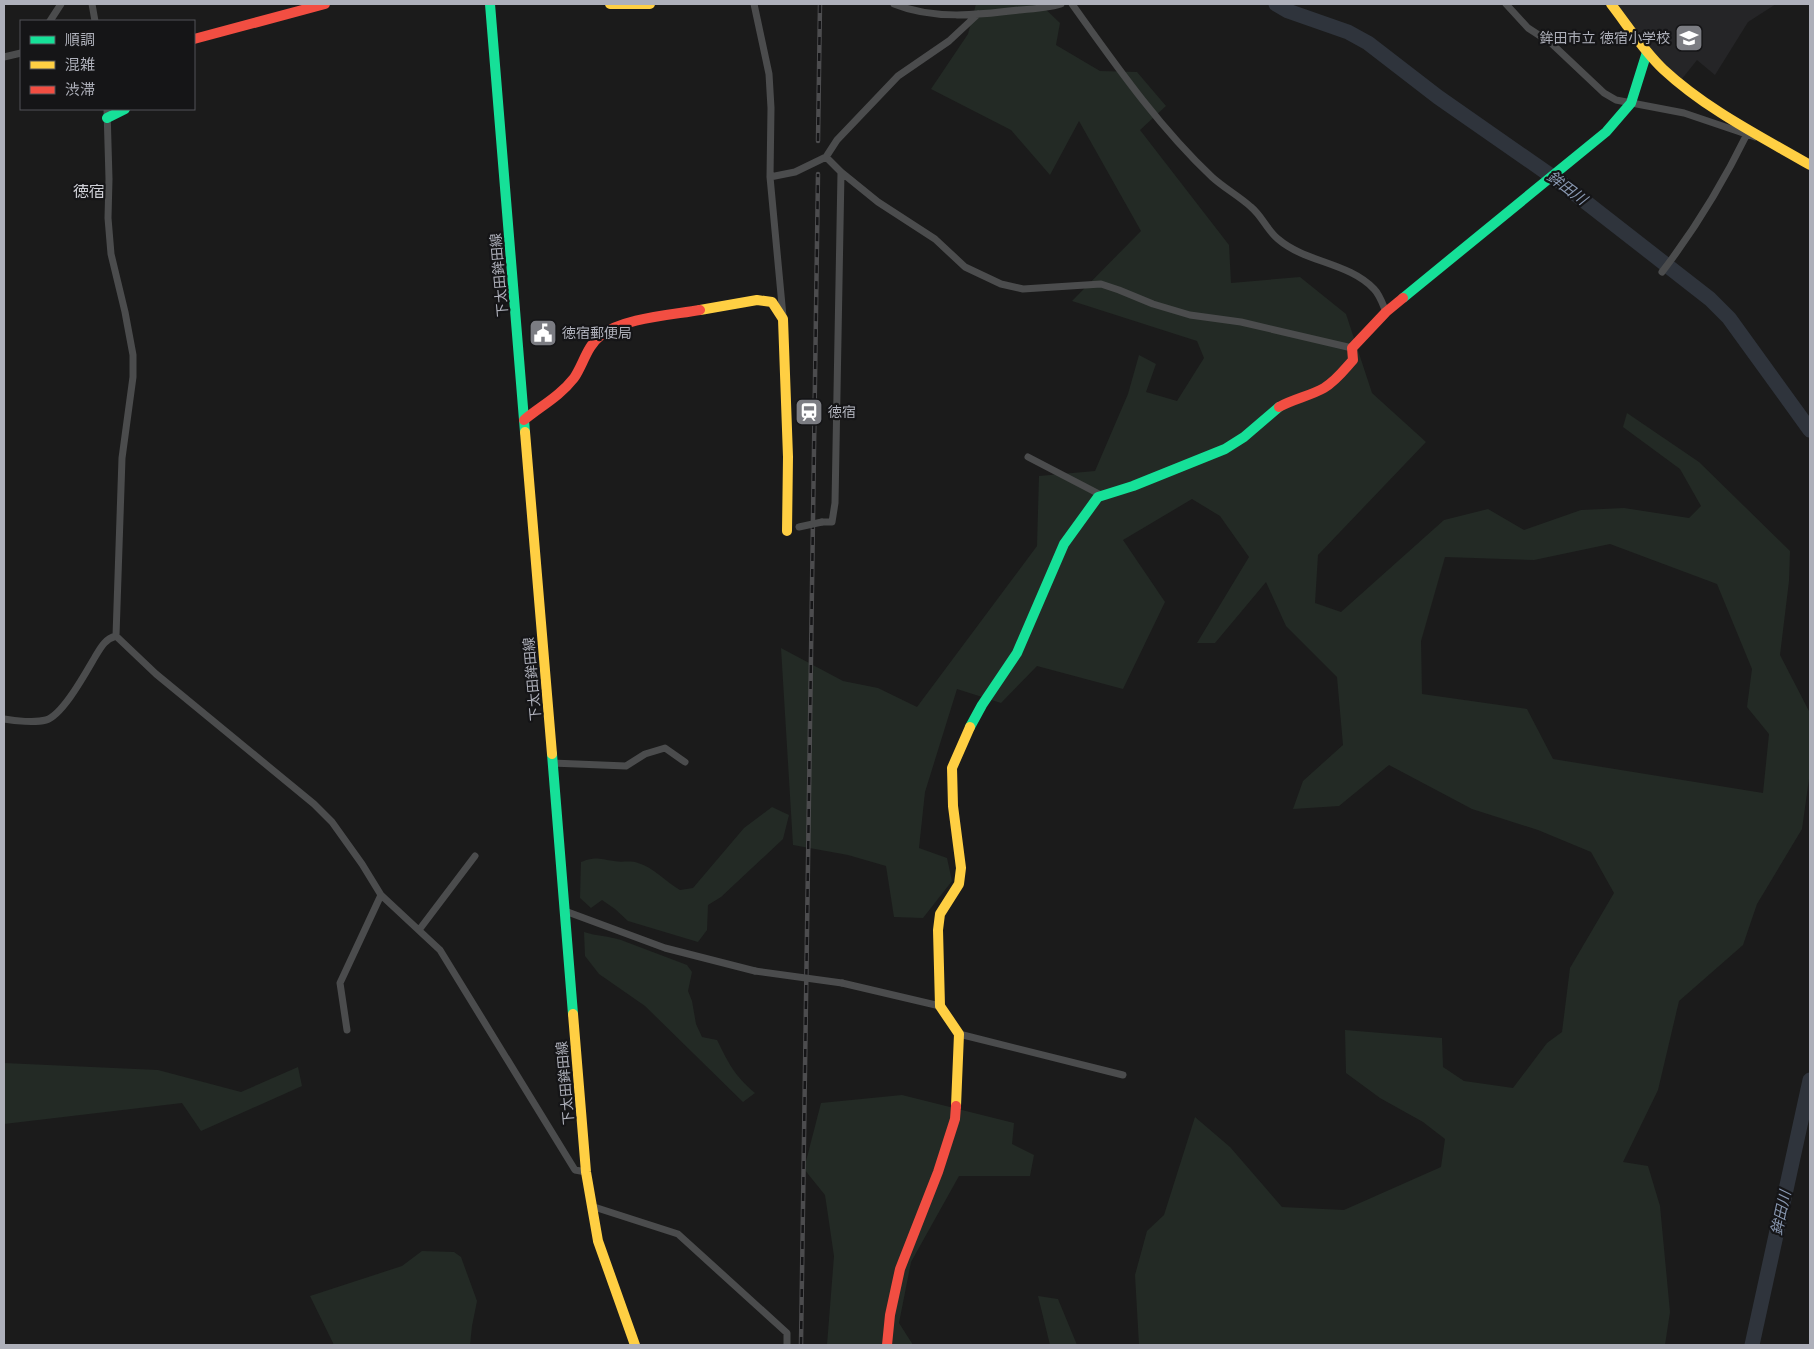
<svg xmlns="http://www.w3.org/2000/svg" width="1814" height="1349" viewBox="0 0 1814 1349" font-family="'DejaVu Sans','Noto Sans JP',sans-serif">
  <rect width="100%" height="100%" fill="#1b1b1b"/>
  <path fill="#252527" d="M1615,4H1776L1748,22L1715,75L1697,60L1681,80L1651,53Z"/>
  <path fill="#232a25" fill-rule="evenodd" d="M976,4H1040L1060,23L1056,45L1100,71L1137,72L1166,106L1140,130L1229,245L1231,283L1300,277L1346,314L1372,393L1426,442L1318,555L1315,603L1341,612L1444,520L1488,509L1524,530L1581,510L1624,508L1689,518L1701,506L1680,469L1623,427L1627,413L1699,462L1790,551L1789,581L1780,655L1810,713V772L1802,829L1757,904L1743,945L1679,1001L1658,1090L1623,1162L1648,1166L1660,1206L1670,1312L1665,1345H1139L1135,1275L1147,1231L1164,1215L1195,1117L1230,1147L1282,1207L1344,1210L1441,1167L1445,1139L1423,1122L1380,1098L1346,1073L1345,1030L1442,1038L1443,1067L1464,1081L1513,1088L1547,1043L1562,1032L1570,968L1614,893L1591,852L1538,830L1472,809L1389,765L1339,806L1293,809L1303,781L1343,745L1337,677L1286,626L1266,582L1215,643H1197L1249,557L1220,516L1192,499L1123,540L1165,602L1123,689L1037,666L1001,703L957,689L925,792L919,848L947,858L952,881L923,918L894,917L886,866L848,855L793,845L781,648L843,681L878,688L917,707L1037,546L1039,476L1095,471L1128,394L1139,355L1156,364L1146,392L1177,401L1204,358L1197,341L1072,301L1141,231L1079,121L1050,175L1011,130L931,89L968,34ZM1610,544L1717,584L1752,669L1747,707L1769,734L1763,793L1553,759L1527,709L1422,694L1421,641L1445,557L1534,560Z
    M772,807L789,815L783,839L721,897L708,905L707,930L698,942L628,921L615,909L602,900L591,908L580,898L581,862C596,856 599,859 614,861C622,863 630,860 638,863C653,867 666,882 680,890L693,888L744,828Z
    M584,932C596,936 609,936 621,940L687,965L692,972L688,991L692,1001L696,1024L702,1037L717,1040C729,1064 734,1075 755,1093L743,1102L645,1006L599,974L585,956Z
    M4,1063L158,1070L241,1092L298,1067L302,1086L201,1131L182,1103L4,1124Z
    M902,1095L1014,1123L1012,1144L1034,1155L1030,1176H959L911,1262L899,1323L913,1345H827L834,1256L825,1195L804,1169L821,1103Z
    M422,1251L454,1252L461,1257L477,1301L472,1326L470,1345H334L310,1296L402,1266Z
    M1038,1296L1058,1299L1077,1345H1050Z"/>
  <g fill="none" stroke-linecap="round" stroke-linejoin="round">
    <path stroke="#2f343c" stroke-width="15" d="M1276,4L1288,11L1348,32L1368,43L1438,97L1560,182L1710,299L1729,318L1810,430
      M1752,1345L1810,1080"/>
    <path stroke="#4b4c4d" stroke-width="7" d="M92,4L95,21
      M754,4L769,74L771,108L770,177L783,316
      M894,4C933,20 978,15 1019,10C1033,9 1048,8 1061,4
      M1072,4C1115,64 1158,126 1212,177C1224,188 1239,196 1251,207C1262,216 1267,230 1278,239C1306,263 1348,262 1374,289C1380,295 1383,305 1386,312
      M1506,4L1528,28L1551,43L1604,93L1616,100L1684,113L1755,137
      M50,21L61,4
      M4,57L21,53
      M107,109L109,179L108,218L111,254L125,312L133,355V377L122,458L116,636L156,674L314,804L332,822L362,864L381,895L440,950L575,1170L586,1172
      M826,157L841,172L878,202L935,239L965,267L1001,284L1023,289L1101,284L1119,290L1153,304L1190,315L1241,322L1352,348
      M770,177L795,172L826,157L837,140L898,76L949,41L978,14
      M1662,272C1695,229 1723,183 1747,134
      M1028,457L1101,495
      M822,522H832L835,503L841,172
      M4,719C15,721 35,723 46,720C63,715 86,672 95,657C101,647 105,639 116,636
      M552,763L626,766L645,754L665,748L685,762
      M565,911L665,948L755,971
      M419,930L475,856
      M842,983L940,1006
      M347,1030L340,983L381,895
      M959,1034L1123,1075
      M591,1206L678,1234L787,1333V1345"/>
    <path stroke="#16e098" stroke-width="10" d="M490,4L525,432
      M107,118L125,109
      M1403,298L1606,132L1631,103L1647,52
      M970,727L982,705L1017,653L1064,544L1098,497L1133,486L1225,449L1244,437L1279,407
      M552,754L573,1014"/>
    <path stroke="#ffcf43" stroke-width="10" d="M610,4H650
      M1611,4C1628,26 1643,50 1663,69C1706,109 1760,136 1810,165
      M700,310L757,300L772,302L783,319L788,457L787,531
      M525,432L552,754
      M573,1014L586,1172L598,1241L635,1345
      M956,1106L959,1034L940,1006L938,930L940,914L959,884L961,868L953,806L952,768L970,727"/>
    <path stroke="#f24e42" stroke-width="10" d="M194,39L325,4
      M1279,407C1293,399 1310,396 1324,388C1336,381 1344,370 1353,360L1352,348L1386,312L1403,298
      M524,420C541,406 560,396 574,378C583,365 587,346 600,336C622,318 672,315 700,310
      M887,1345L890,1315L900,1269L938,1172L955,1119L956,1106"/>
    <defs>
      <path id="rail" d="M818,141L820,4
        M801,1345L818,174"/>
    </defs>
    <use href="#rail" stroke="#4c4c4e" stroke-width="4.5"/>
    <use href="#rail" stroke="#151517" stroke-width="2.5" stroke-dasharray="8" stroke-linecap="butt"/>
    <path stroke="#4b4c4d" stroke-width="7" d="M799,527L822,522
      M755,971L842,983"/>
  </g>
  <defs>
    <symbol id="school-square" viewBox="-11 -11 22 22"><rect x="-9" y="-9" width="18" height="18" rx="4" fill="#7b7c82" stroke="#151517"/><path d="M0-5L7-2L0 1L-7-2ZM-4 1L0 2.5L4 1V4Q0 6-4 4Z" fill="#fff"/></symbol>
    <symbol id="civic-square" viewBox="-11 -11 22 22"><rect x="-9" y="-9" width="18" height="18" rx="4" fill="#7b7c82" stroke="#151517"/><path d="M-.6-6.5H3V-4.5H.6V-3L4-1V1h2V6H-6V1h2V-1L-.6-3ZM-1.2 2.5V6h2.4V2.5Z" fill="#fff"/></symbol>
    <symbol id="station-square" viewBox="-11 -11 22 22"><rect x="-9" y="-9" width="18" height="18" rx="4" fill="#7b7c82" stroke="#151517"/><path d="M-3-6H3Q5-6 5-4V2Q5 4 3 4L4.5 6H3L1.5 4h-3L-3 6H-4.5L-3 4Q-5 4-5 2V-4Q-5-6-3-6ZM-3.5-4v3h7v-3ZM-3.5 1v1.5H-2V1ZM2 1v1.5H3.5V1Z" fill="#fff"/></symbol>
  </defs>
  <g fill-rule="evenodd">
    <use href="#school-square" x="1673" y="22" width="32" height="32"/>
    <use href="#civic-square" x="527" y="317" width="32" height="32"/>
    <use href="#station-square" x="793" y="396" width="32" height="32"/>
  </g>
  <g text-anchor="middle" dominant-baseline="central" stroke-width="4.5" stroke-linejoin="round" paint-order="stroke">
    <g font-size="14" fill="#aeb0ba" stroke="#151517" text-anchor="start">
      <text x="1670" y="38" text-anchor="end">鉾田市立 徳宿小学校</text>
      <text x="562" y="333">徳宿郵便局</text>
      <text x="828" y="412">徳宿</text>
    </g>
    <g font-size="14" fill="#aeb0ba" stroke="#151517">
      <text transform="translate(499 275) rotate(-95)">下太田鉾田線</text>
      <text transform="translate(532 679) rotate(-95)">下太田鉾田線</text>
      <text transform="translate(565 1083) rotate(-95)">下太田鉾田線</text>
    </g>
    <g font-size="15" font-style="italic" fill="#8998b1" stroke="#151517">
      <text transform="translate(1567 188) rotate(37)">鉾田川</text>
      <text transform="translate(1781 1213) rotate(-78)">鉾田川</text>
    </g>
    <g font-size="16" fill="#cecfd6" stroke="#151517">
      <text x="89" y="191">徳宿</text>
    </g>
  </g>
  <rect width="1814" height="1349" fill="none" stroke="#aeb0ba" stroke-width="10"/>
  <rect x="20" y="20" width="175" height="90" fill="#151517" stroke="#525358"/>
  <rect x="30" y="36" width="25" height="8" fill="#16e098" stroke="#525358"/>
  <text x="65" y="45" font-size="15" fill="#aeb0ba">順調</text>
  <rect x="30" y="61" width="25" height="8" fill="#ffcf43" stroke="#525358"/>
  <text x="65" y="70" font-size="15" fill="#aeb0ba">混雑</text>
  <rect x="30" y="86" width="25" height="8" fill="#f24e42" stroke="#525358"/>
  <text x="65" y="95" font-size="15" fill="#aeb0ba">渋滞</text>
</svg>
